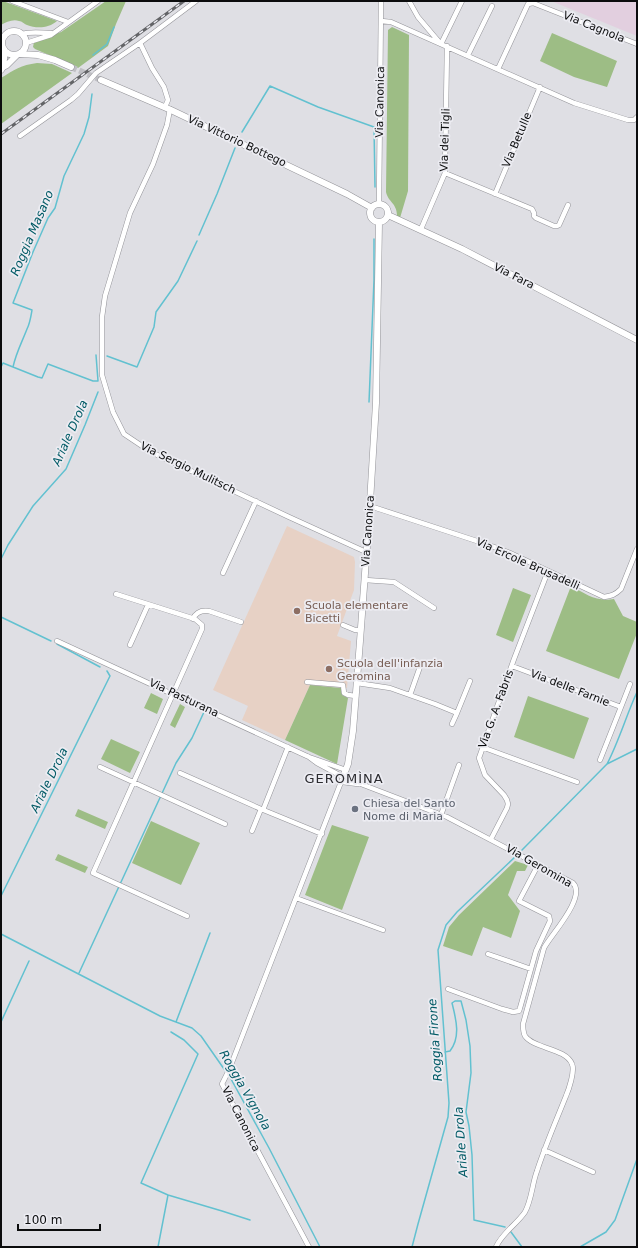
<svg xmlns="http://www.w3.org/2000/svg" width="638" height="1248" viewBox="0 0 638 1248" font-family="'DejaVu Sans',sans-serif">
  <rect width="100%" height="100%" fill="#dfdfe4"/>
  <path fill="#e2cfdf" d="M551,1H637V36Z"/>
  <path fill="#e7d1c5" d="M287,526L354,557L355,562L354,590L337,636L351,641L347,688L310,685L285,740L242,720L248,706L213,690Z"/>
  <path fill="#9dbd85" d="M1,1H3L57,21C49,28 37,29 27,25C24,24 22,21 19,21C13,19 6,22 1,25Z
    M106,1H126L116,24L108,46L78,68L63,61L35,49L33,47L34,42L61,32Z
    M392,27L409,35L408,191L400,218L397,216C397,203 388,202 386,192L388,30Z
    M552,33L617,61L607,87L574,77L540,61Z
    M37,63L52,64L72,73L1,124V78C14,70 21,65 37,63Z
    M571,586C586,594 596,602 614,599L623,616L637,622V633L619,679L546,651Z
    M513,588L531,595L513,642L496,635Z
    M310,685L341,688L342,695L348,698L337,764L285,740Z
    M151,693L163,699L157,714L144,708Z
    M528,696L589,718L574,759L514,737Z
    M180,704L185,707L175,728L170,725Z
    M111,739L140,752L130,773L101,759Z
    M78,809L108,822L105,829L75,816Z
    M151,821L200,843L181,885L132,863Z
    M332,825L369,837L342,910L305,895Z
    M58,854L88,867L85,873L55,860Z
    M515,861L528,865L525,871H517L508,895L520,911L511,938L483,927L472,956L443,946L449,927L459,915Z"/>
  <g fill="none" stroke-linecap="round" stroke-linejoin="round">
    <path stroke="#62c1d0" stroke-width="1.5" d="M93,55L107,44L114,27
      M242,132L270,86L318,107L374,127L375,187
      M199,235L217,194L235,148
      M107,356L137,367L154,327L156,312L178,281L197,241
      M1,367L3,363L38,377L42,378L48,364L93,381H98L96,355
      M13,367C16,353 22,342 27,329C30,323 31,316 32,310L13,303L33,252L48,218L55,208L64,176L84,134L89,117L92,94
      M369,402L374,280V239
      M1,559L8,545L33,506L66,469L85,425L98,392
      M1,617L51,641
      M57,644L100,667
      M607,764C619,741 626,716 637,692
      M522,850L607,764L637,749
      M1,896L110,676L107,671
      M1,934L160,1016L192,1028L201,1036L231,1079L269,1148L320,1247
      M79,973L164,789L176,763L192,738L204,712
      M1,1022L29,961
      M176,1022L210,933
      M445,1052L450,1051C461,1037 456,1019 452,1003L455,1001H461L466,1020L470,1046L471,1073L466,1112L469,1126L472,1155L474,1220L505,1227
      M168,1195L222,1211L250,1220
      M511,1232L522,1247
      M158,1247L168,1195L141,1183L198,1054L184,1040L171,1032
      M412,1247L418,1224L448,1117L449,1103L438,950L446,925L457,912L515,857
      M580,1247L606,1232L615,1220L637,1159"/>
    <path stroke="#bfbfc4" stroke-width="6" stroke-dasharray="6 3" stroke-linecap="butt" d="M71,67L101,80"/>
    <defs>
      <path id="minor" d="M12,1L68,22
        M409,1L418,17L440,43
        M381,21L391,22L574,103L628,120H634L637,117
        M23,34C29,31 44,33 51,33
        M1,39H2
        M26,43L51,35L98,1
        M140,43L196,1
        M441,44L462,1
        M468,55L492,6
        M498,69L528,4L533,3L637,44
        M170,109L167,125L153,164L130,213L105,296L102,317V375L113,412L124,434L151,452L289,517L366,552
        M20,136L71,100L78,94L96,73L140,43L152,68L164,87L168,100L165,107
        M445,173L532,209L534,213V216L536,218L554,226H557L559,225L568,205
        M495,194L540,87
        M379,204L381,1
        M421,229L445,173L447,46
        M370,506L486,544L510,553L604,597C611,596 615,595 621,589L637,549
        M223,573L256,501
        M365,580L394,582L434,608
        M116,594L195,619L202,625V629L93,873L187,916
        M193,619C196,612 202,610 209,611L241,622
        M343,625L355,630H361
        M57,641L309,757L346,770
        M130,645L148,605
        M512,666L621,707L600,760
        M307,682L343,685L344,693L348,695L356,696
        M357,683L390,688L435,704L457,713L452,724
        M410,695L421,664
        M621,707L630,684
        M457,713L470,681
        M482,747L577,782
        M100,767L225,824
        M180,773L261,809L322,834
        M344,774L361,784L447,817L573,883C587,897 550,936 544,948L523,1024C523,1028 523,1032 525,1036C534,1049 566,1048 572,1064C575,1071 569,1089 566,1096C556,1121 545,1146 537,1171C532,1184 532,1199 525,1212C517,1224 502,1233 496,1247
        M342,782L358,784
        M263,810L288,747
        M441,815L459,765
        M252,831L261,809
        M491,839L507,808L508,804L507,800L504,795L485,775L479,758L514,659L548,571
        M296,898L383,930
        M488,954L531,969
        M448,989L502,1009L513,1012L519,1011L520,1008L536,951L550,921L549,916L519,901L538,865
        M544,1150L593,1172
        M309,1247L222,1084L229,1070L343,777L317,763L309,757"/>
      <path id="tertiary" d="M2 43a12 12 0 1 1 24 0a12 12 0 1 1-24 0Z
        M20,54L38,55L55,60L71,67
        M3,67L5,51
        M1,70L3,67L7,65L17,55
        M101,80L171,110L347,194L372,208
        M370 213a9 9 0 1 1 18 0a9 9 0 1 1-18 0Z
        M388,215L462,249L637,340
        M343,777L348,764L353,731L360,641L369,519L376,403L379,223"/>
    </defs>
    <use href="#minor" stroke="#939398" stroke-width="5.5"/>
    <use href="#tertiary" stroke="#939398" stroke-width="7"/>
    <use href="#minor" stroke="#fff" stroke-width="4.5"/>
    <use href="#tertiary" stroke="#fff" stroke-width="6"/>
    <defs>
      <path id="rail" d="M1,134L184,1"/>
    </defs>
    <use href="#rail" stroke="#636467" stroke-width="3"/>
    <use href="#rail" stroke="#ececf2" stroke-width="1.5" stroke-dasharray="4.5" stroke-linecap="butt"/>
  </g>
  <g fill="#8d6e63" stroke="#ececf2" stroke-width="1.5">
    <circle cx="297" cy="611" r="4"/>
    <circle cx="329" cy="669" r="4"/>
  </g>
  <circle fill="#6b7280" stroke="#ececf2" stroke-width="1.5" cx="355" cy="809" r="4"/>
  <g text-anchor="middle" dominant-baseline="central" stroke-width="3.5" stroke-linejoin="round" paint-order="stroke">
    <g font-size="11" fill="#0b0c0d" stroke="#ececf2">
      <text transform="translate(594 27) rotate(22)">Via Cagnola</text>
      <text transform="translate(380 102) rotate(-89)">Via Canonica</text>
      <text transform="translate(445 140) rotate(-88)">Via dei Tigli</text>
      <text transform="translate(517 140) rotate(-67)">Via Betulle</text>
      <text transform="translate(237 141) rotate(25)">Via Vittorio Bottego</text>
      <text transform="translate(514 276) rotate(27)">Via Fara</text>
      <text transform="translate(188 468) rotate(26)">Via Sergio Mulitsch</text>
      <text transform="translate(368 531) rotate(-86)">Via Canonica</text>
      <text transform="translate(528 564) rotate(24)">Via Ercole Brusadelli</text>
      <text transform="translate(570 688) rotate(21)">Via delle Farnie</text>
      <text transform="translate(184 698) rotate(25)">Via Pasturana</text>
      <text transform="translate(496 709) rotate(-70)">Via G. A. Fabris</text>
      <text transform="translate(539 866) rotate(30)">Via Geromina</text>
      <text transform="translate(241 1119) rotate(63)">Via Canonica</text>
    </g>
    <g font-size="11" fill="#785e54" stroke="#ececf2" text-anchor="start">
      <text x="305" y="605">Scuola elementare<tspan x="305" dy="13">Bicetti</tspan></text>
      <text x="337" y="663">Scuola dell'infanzia<tspan x="337" dy="13">Geromina</tspan></text>
    </g>
    <g font-size="11" fill="#5b616d" stroke="#ececf2" text-anchor="start">
      <text x="363" y="803">Chiesa del Santo<tspan x="363" dy="13">Nome di Maria</tspan></text>
    </g>
    <g font-size="12" font-style="italic" fill="#015a65" stroke="#ececf2">
      <text transform="translate(32 233) rotate(-67)">Roggia Masano</text>
      <text transform="translate(70 433) rotate(-66)">Ariale Drola</text>
      <text transform="translate(49 780) rotate(-64)">Ariale Drola</text>
      <text transform="translate(435 1040) rotate(-94)">Roggia Firone</text>
      <text transform="translate(245 1090) rotate(60)">Roggia Vignola</text>
      <text transform="translate(461 1142) rotate(-94)">Ariale Drola</text>
    </g>
    <g font-size="13" letter-spacing="1" fill="#2c2c30" stroke="#ececf2">
      <text x="344" y="778">GEROMÌNA</text>
    </g>
  </g>
  <rect width="638" height="1248" fill="none" stroke="#0b0c0d" stroke-width="4"/>
  <path d="M18 1224v6h82v-6" fill="none" stroke="#0b0c0d" stroke-width="2"/>
  <text x="24" y="1224" font-size="12" fill="#0b0c0d" stroke="#ececf2" stroke-width="3" paint-order="stroke">100 m</text>
</svg>
